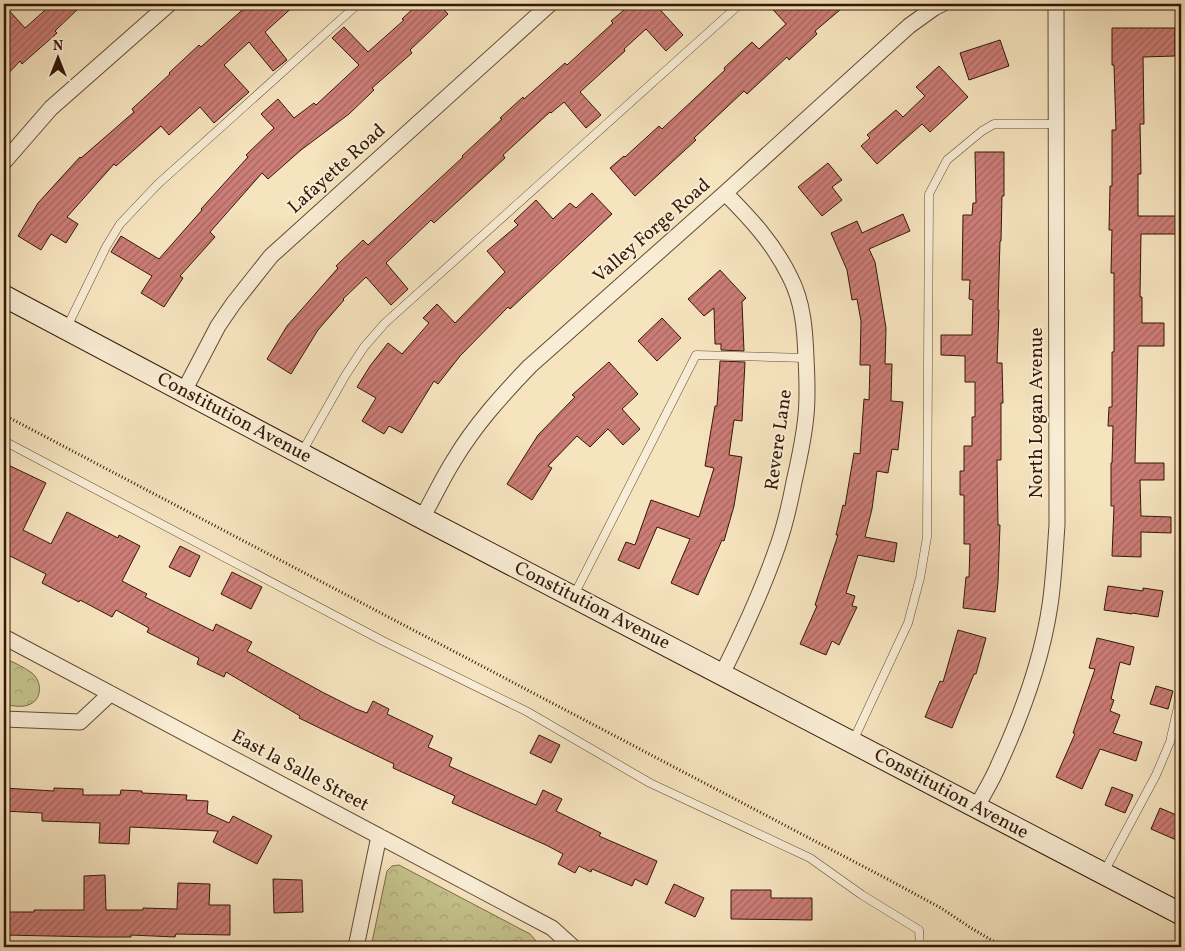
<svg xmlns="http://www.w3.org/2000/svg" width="1185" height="951" viewBox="0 0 1185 951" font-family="Vollkorn,serif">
  <defs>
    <pattern id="park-crowns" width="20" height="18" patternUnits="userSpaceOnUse" patternTransform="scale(1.25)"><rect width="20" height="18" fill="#c4c28c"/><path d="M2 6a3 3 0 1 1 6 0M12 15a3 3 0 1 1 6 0" fill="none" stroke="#a9a677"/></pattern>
    <pattern id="building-hatch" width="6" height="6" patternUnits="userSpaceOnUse" patternTransform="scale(1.25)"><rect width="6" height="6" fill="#cc7d77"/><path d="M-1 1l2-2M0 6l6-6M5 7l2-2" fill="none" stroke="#a66560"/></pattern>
  </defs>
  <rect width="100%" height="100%" fill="#f6e4bf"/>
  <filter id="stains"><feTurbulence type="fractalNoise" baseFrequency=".004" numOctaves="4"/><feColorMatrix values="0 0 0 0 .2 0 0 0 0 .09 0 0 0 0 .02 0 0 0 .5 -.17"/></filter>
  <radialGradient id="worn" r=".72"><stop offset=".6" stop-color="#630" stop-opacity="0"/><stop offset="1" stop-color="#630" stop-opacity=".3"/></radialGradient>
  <path fill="url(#park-crowns)" stroke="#7c6d48" d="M4,658C13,662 24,667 32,673C43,682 42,701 28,705C21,708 11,705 4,705Z
    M399,865L530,934L536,941L538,947H371L387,871L392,866Z"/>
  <path fill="url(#building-hatch)" stroke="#341805" d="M52,4H83L55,31L57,33L22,64L20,61L4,78V5L25,28Z
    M249,4H296L265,32L287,60L273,71L249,42L224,65L249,92L214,123L200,107L169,135L161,126L116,166L114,164L67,217L78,224L66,243L51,234L41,250L18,236L38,203L80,157L81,158L134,112L132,109L170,74L169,73L199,45L201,47Z
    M418,4H439L448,14L410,50L412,53L372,88L374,90L349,114L301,150L268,179L262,173L210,232L215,237L180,276L183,278L164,307L141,293L152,276L111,252L121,236L159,259L202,210L201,209L248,157L246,155L274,128L261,114L278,99L294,118L314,103L316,105L359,65L332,38L344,27L368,52L404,20L402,19Z
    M631,4H655L683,35L666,51L646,29L624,49L625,51L580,92L601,115L586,128L564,102L551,113L550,112L503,155L505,158L434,223L431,220L386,263L408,289L391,305L366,277L343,299L344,300L318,330L291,374L267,359L287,326L338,268L336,266L363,240L368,245L463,157L462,156L502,119L500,118L523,97L524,99L565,63L567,65L613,23L611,21Z
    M768,4H847L815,31L817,34L789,60L787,57L747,94L744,91L694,138L696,140L635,196L610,168L624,156L625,157L659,126L662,129L725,70L724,68L752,42L759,49L786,24Z
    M1112,28H1175V56L1143,57L1144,124H1140L1141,174H1138V216H1178V234H1141L1140,297H1142V323H1164V346H1138L1135,463H1164V480H1140L1141,516L1171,517V533L1141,532V557L1112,556L1114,506H1111V463H1112L1113,426H1108L1109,407H1112V352H1114V273H1111L1112,230H1109L1110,186H1112V130H1116L1114,65H1112Z
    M1000,40L1009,66L969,80L960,53Z
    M939,66L968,97L930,132L922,124L877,164L861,146L870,138L867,135L896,110L903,117L925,96L916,87Z
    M975,152H1004V196H1002L1001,241H1000L998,310H999L997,363H1002L1003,403H1001V460H997L998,525H1000L998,582L995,612L963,608L966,577H969L970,544H964V495H960V471H964V446H972V417H975V382H965V356L941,355V335H972L973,300L969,299L970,280H962L963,215H972L973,203H976Z
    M828,163L842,180L832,187L842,200L822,216L798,187Z
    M592,193L612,214L510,309L508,307L460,356L438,384L434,381L402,433L389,426L384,434L362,421L376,398L357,387L370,366L388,343L402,354L429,323L423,318L437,304L455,323L505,272L487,251L518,225L514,221L536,200L553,219L570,203L576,208Z
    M903,214L910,231L869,249L875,262L886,328L885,364H892L891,401L903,402L898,450L892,449L888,473L877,471L872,509L865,537L897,543L894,562L858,555L846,593L855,596L852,606L857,607L839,645L832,641L826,655L800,644L817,606L815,605L838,535H836L843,505L845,506L854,453L860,454L864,399L869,400L870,365H860L861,321L857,299L852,300L847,270L831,233L857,221L862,233Z
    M720,270L746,298L742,302L744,351L721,350V344H715L714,308L704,316L688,299Z
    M662,318L681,338L657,361L638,341Z
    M720,361L745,362L742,421L734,420L729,455L742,457L734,506L724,541L722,540L698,595L671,583L690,539L657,527L639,569L618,560L626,542L635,545L651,500L699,517L714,468L705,466L715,406H717Z
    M609,362L638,394L622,409L640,429L623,445L608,429L590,447L577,436L548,466L552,468L532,500L507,484L538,435L575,397L572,395Z
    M4,463L46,483L23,530L51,544L67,512L118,538L119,535L140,546L122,581L147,594L145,597L213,631L216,624L252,642L247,651L324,693L356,709L367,713L373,701L389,709L387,714L433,736L428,747L452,758L449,766L536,805L543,790L562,799L556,811L601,833L599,836L657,861L647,885L635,879L632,886L592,869L591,872L579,866L575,873L558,864L563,854L546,845L452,803L455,796L393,768L394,764L299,718L300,716L226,672L224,677L197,664L199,658L147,632L149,628L116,610L112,617L80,600L79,602L42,583L46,574L4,553Z
    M180,546L200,556L190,577L169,567Z
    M232,572L262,587L251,609L221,594Z
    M1108,586L1143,591V588L1163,591L1158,617L1132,613V614L1104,610Z
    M958,630L986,638L976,674H974L952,728L925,717L940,681L943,682Z
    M1097,638L1134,647L1130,665L1120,662L1111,699L1114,700L1110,711L1120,715L1113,733L1142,742L1136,761L1100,749L1082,789L1056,777L1075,734L1073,733L1095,669L1089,668Z
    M1156,686L1173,691L1168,709L1150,704Z
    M539,735L560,745L551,763L530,753Z
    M1112,787L1133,795L1125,813L1105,805Z
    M4,788L54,791V788L83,789V795H120L121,790L142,791V793L187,795L186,800L208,801L207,813L229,823L233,816L272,836L257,864L213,842L218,831L130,827L129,844L99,843L100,823L42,821V813L4,811Z
    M1160,808L1181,817V842L1151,829Z
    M105,875L106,910H143V908L177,909L178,883L210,884L209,905H230V935L176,934L175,937L131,935V937H97L4,935V912H34V910H84V876Z
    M273,879L302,880L303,912L274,913Z
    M674,884L704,898L695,917L665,903Z
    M731,890H771V898H812V920L731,919Z"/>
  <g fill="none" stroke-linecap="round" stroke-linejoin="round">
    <defs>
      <path id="lane" d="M67,327L106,247L120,224L158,184L358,4
        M4,441L383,641L526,711L650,783L810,858L862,895L919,930L920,947
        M302,452L345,376L364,347L385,323L740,4
        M574,595L696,355L806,358
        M853,741L908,623L920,578L927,537L929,194L947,160L982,131L994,124H1056
        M1104,872L1156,775L1170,742L1178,707L1181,671"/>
      <path id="street" d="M4,162L51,108L169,4
        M184,391L218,326L233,304L271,256L550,4
        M422,518C433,499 442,479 454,460C475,425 502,395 530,366L725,193L909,26L934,8L942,4
        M4,637L552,928L573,947
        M722,674C743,632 763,589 778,545C785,525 790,503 794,482C799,460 804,438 806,415C808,396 807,377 806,358C805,330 803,302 790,277C774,244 751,219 725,193
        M4,719L80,722L110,694
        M976,808C984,793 993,779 999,764C1022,714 1042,660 1050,605C1054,578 1055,552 1057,525L1056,4
        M356,947L379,836"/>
      <path id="secondary" d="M4,296L422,518L1181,914"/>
    </defs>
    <use href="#lane" stroke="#644b34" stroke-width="9"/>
    <use href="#street" stroke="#644b34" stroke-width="17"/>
    <use href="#secondary" stroke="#341805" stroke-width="23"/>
    <path stroke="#341805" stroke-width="3" stroke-dasharray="1 2.5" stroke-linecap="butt" d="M4,415L891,881L941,908L971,928L1003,947"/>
    <use href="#lane" stroke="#f9edd5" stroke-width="8"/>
    <use href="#street" stroke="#f9edd5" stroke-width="15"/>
    <use href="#secondary" stroke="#f9edd5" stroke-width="21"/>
  </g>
  <g text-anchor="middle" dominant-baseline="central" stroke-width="4" stroke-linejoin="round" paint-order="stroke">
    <g font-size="19" fill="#341805" stroke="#f9edd5">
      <text transform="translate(337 169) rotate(-42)">Lafayette Road</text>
      <text transform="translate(652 231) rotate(-41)">Valley Forge Road</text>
      <text transform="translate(1037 413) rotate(-90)">North Logan Avenue</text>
      <text transform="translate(234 418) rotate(28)">Constitution Avenue</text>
      <text transform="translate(779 440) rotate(-82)">Revere Lane</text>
      <text transform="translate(592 606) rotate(27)">Constitution Avenue</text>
      <text transform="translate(300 771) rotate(28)">East la Salle Street</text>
      <text transform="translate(951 794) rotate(28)">Constitution Avenue</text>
    </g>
  </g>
  <rect width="1185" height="951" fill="none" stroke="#f6e4bf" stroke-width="20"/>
  <rect x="5" y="5" width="1175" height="941" fill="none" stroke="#341805" stroke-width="2.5"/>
  <rect x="10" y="10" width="1165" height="931" fill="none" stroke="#341805"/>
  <g transform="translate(58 58)" stroke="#f9edd5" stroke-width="4" paint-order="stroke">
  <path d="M0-4L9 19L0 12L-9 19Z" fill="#341805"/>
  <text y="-8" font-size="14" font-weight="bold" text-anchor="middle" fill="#341805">N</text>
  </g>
  <rect width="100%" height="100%" filter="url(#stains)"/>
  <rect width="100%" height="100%" fill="url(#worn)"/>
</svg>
